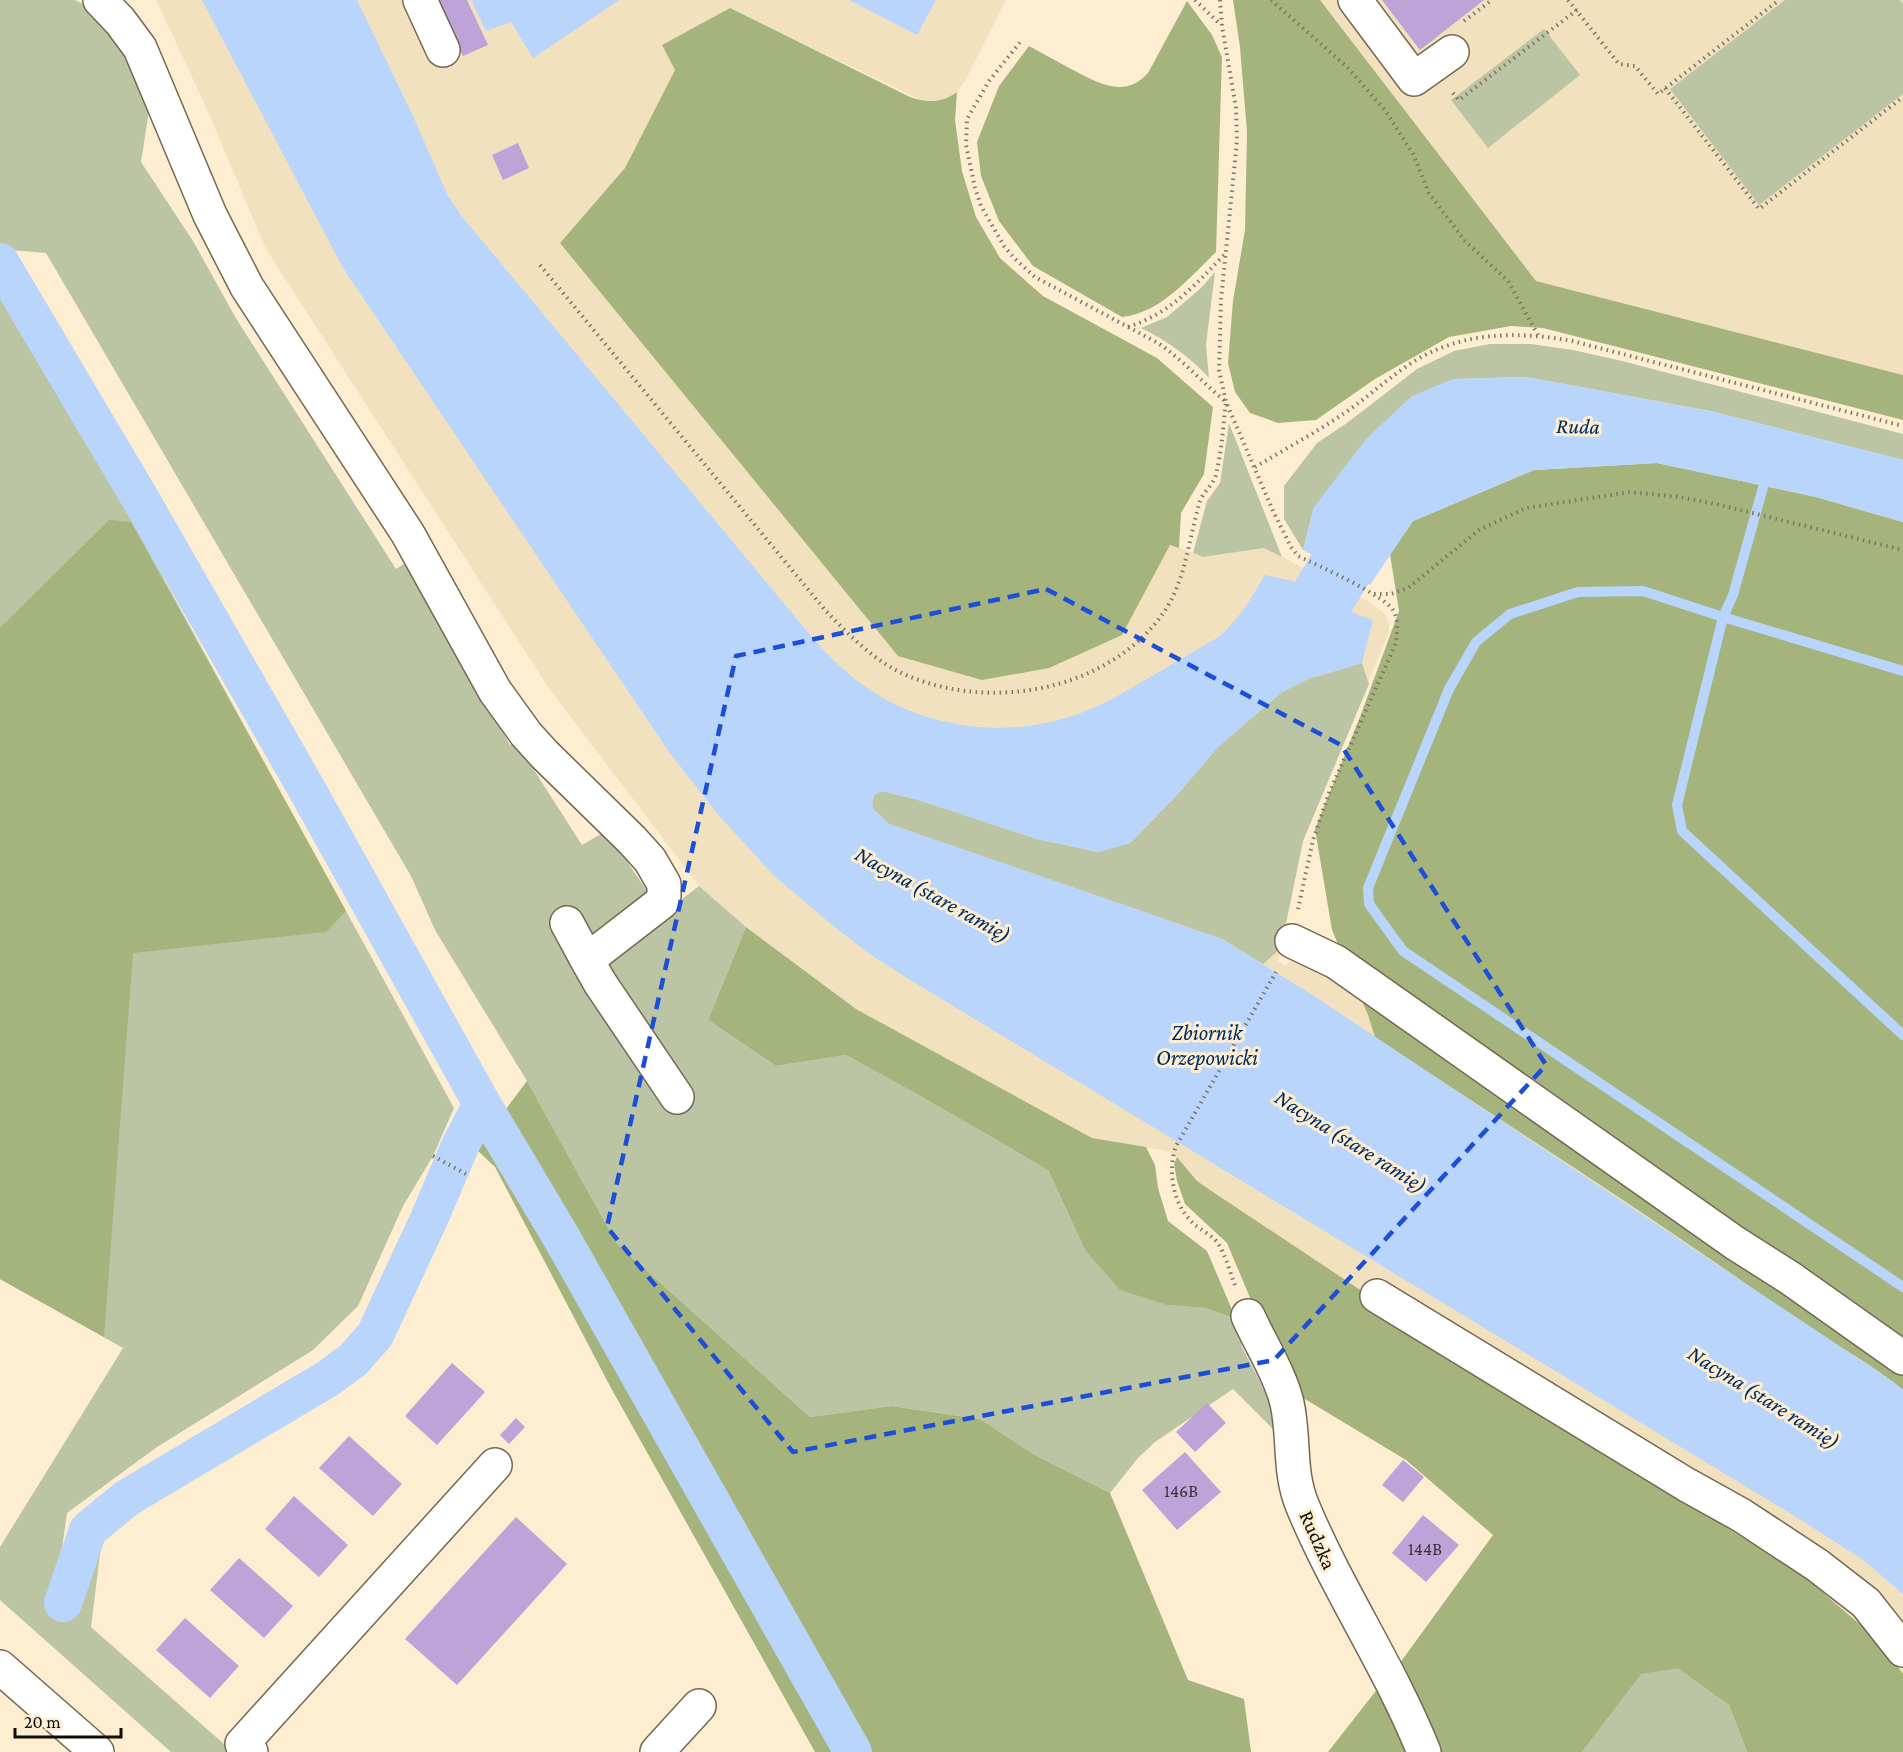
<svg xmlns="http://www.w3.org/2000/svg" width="1903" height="1752" viewBox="0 0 1903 1752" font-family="'Crimson Pro',serif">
  <rect width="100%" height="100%" fill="#fdeed2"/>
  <path fill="#f2e1be" d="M156,0H1006L965,81L957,92L946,100L923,101L730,8L662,45L675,70L625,168L560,243L1122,635L1170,544L1203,557L1265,548L1366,600L1384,613L1389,623V632L1303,841L1278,961L1285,965L1291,961L1335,982L1357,954L1903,1231V1674L1878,1640L1806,1578L1502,1384L1210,1190L1197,1181L1177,1157L1167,1151L1092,1138L856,1009L746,927L699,886L548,687L266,249L206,107Z
    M1320,0H1903V375L1536,281Z"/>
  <path fill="#bbc5a3" d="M0,0H75L101,13L151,98L141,162L193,241L237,320L396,569L405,563L510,745L516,742L582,845L606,831L652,898L602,961L699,886L746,927L708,1020L776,1066L846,1055L922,1097L1048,1170L1085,1250L1167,1305L1205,1308L1236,1319L1242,1347L1267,1395L1279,1435L1233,1389L1155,1442L1138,1458L1110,1493L1033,1454L980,1419L891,1406L810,1417L617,1244L527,1081L435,930L411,876L46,253L0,249Z
    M1785,0H1900L1903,4V94L1759,205L1670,89Z
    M1544,29L1580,75L1488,148L1451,100Z
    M1215,272L1206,345L1209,378C1190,357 1166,340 1141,328L1167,317L1201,288Z
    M0,280L454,1108L433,1156L403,1206L358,1306L313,1350L157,1447L67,1513L53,1611L78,1614L102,1538L91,1627L233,1752H171L0,1600V1547L123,1348L0,1279Z
    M1490,344H1531L1573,350L1622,361L1903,434V460L1710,411L1526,377L1453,379L1314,507L1303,550L1284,519V486L1317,443L1347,423L1417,369L1454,351Z
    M1229,423L1282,557L1264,548L1203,557L1193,553L1207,501L1220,483Z
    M1362,663L1369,684L1303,841L1281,948L1263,964L1222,939L889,824L873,809L872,802L875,794L882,791L915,799L1037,839L1098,852L1130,843L1176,796L1219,746L1282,692L1308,679Z
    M1678,1667L1729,1705L1747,1752H1582L1641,1673Z"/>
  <path fill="#a5b47d" d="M1233,0H1320L1536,281L1903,375V420L1543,328L1511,326L1449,337L1375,379L1316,420L1278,423L1250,413L1235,392L1228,363L1233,301L1245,230L1247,132L1240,47Z
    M1187,1L1212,35L1222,57L1216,252C1190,277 1161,313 1122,317L1033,266L999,221L981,176L977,142L999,86L1029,46C1043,54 1057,61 1071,69C1097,82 1124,100 1148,73Z
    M730,8L910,97C927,103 942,103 957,92L955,120L962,171L976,217L1000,258L1043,296L1157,358L1213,407L1204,474L1181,513L1179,548L1170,545L1122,635L1049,668L982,680L898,656L560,243L625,168L675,70L662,45Z
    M1657,463L1816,497L1903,522V1390C1864,1358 1819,1336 1779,1307C1647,1213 1510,1127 1375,1037L1368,1015L1332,930L1315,829L1360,717L1399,611L1390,554L1413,521L1534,470Z
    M109,520L131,522L346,911L326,932L133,953L104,1337L0,1279V628Z
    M746,927L856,1009L1092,1138L1146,1147L1155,1165L1158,1188L1168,1221L1207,1251L1236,1319L1205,1308L1167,1305L1120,1290L1085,1250L1048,1170L922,1097L846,1055L776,1066L708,1020Z
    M527,1081L617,1244L810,1417L891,1406L980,1419L1033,1454L1110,1493L1188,1680L1244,1699L1251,1752H815L611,1388L495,1167L476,1149Z
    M1177,1157L1197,1181L1210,1190L1502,1384L1806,1578L1878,1640L1903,1674V1752H1747L1729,1705L1678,1668L1641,1674L1582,1752H1440L1397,1667L1493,1535L1406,1460L1300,1396L1264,1331L1227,1243L1185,1204L1177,1181L1174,1164Z
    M1382,1683L1413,1752H1328Z"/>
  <path fill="#b9d5fc" d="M202,0H357L413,116L448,196L464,219L817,643C827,654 838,665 850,675C912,727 1002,742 1078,714C1104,705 1128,690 1152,676C1169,666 1186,656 1203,646C1209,642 1217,639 1222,634C1240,618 1253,595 1265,575L1293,581L1356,614L1373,620L1362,663L1308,679L1282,692L1219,746L1176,796L1130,843L1098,852L1037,839L915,799L882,791L875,794L872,802L873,809L889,824L1222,939L1314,996L1895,1383L1903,1390V1594L1863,1560L1801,1520L907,978L871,955L837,929L773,875L716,812L669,752L343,268Z
    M471,0H619L533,58L511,22L486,31Z
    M849,0H936L917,35Z
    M1526,377L1710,411L1903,460V522L1816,497L1657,463L1534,470L1413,521L1370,585L1303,550L1314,507L1367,438L1412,396L1453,379Z"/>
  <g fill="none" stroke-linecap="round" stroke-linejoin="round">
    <path stroke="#b9d5fc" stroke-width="10" d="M1767,473L1733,595L1723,617L1677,805L1682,831L1903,1035
      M1903,671L1723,617L1643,591L1578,592L1510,614L1476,642L1449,689L1368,888L1369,904L1403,951L1903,1287"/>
    <path stroke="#b9d5fc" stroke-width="38" d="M0,262L141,500L305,786L482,1104L560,1235L853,1752
      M63,1603L88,1530L127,1498L327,1379L353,1360L375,1335L429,1219L460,1146L482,1104"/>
    <path stroke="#b9d5fc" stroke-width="64" d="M1323,597L1386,493"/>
  </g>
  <path fill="#bda3d7" d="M437,0H467L488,45L463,56Z
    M1382,0H1484L1420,50Z
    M518,143L529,168L503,180L492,155Z
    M452,1363L485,1392L437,1445L405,1416Z
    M1207,1403L1226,1423L1195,1452L1176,1432Z
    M516,1418L525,1427L509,1444L500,1435Z
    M349,1436L402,1484L373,1516L319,1468Z
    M1185,1452L1221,1492L1177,1530L1142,1490Z
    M1403,1460L1424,1477L1403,1502L1382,1485Z
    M294,1496L348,1545L319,1577L265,1529Z
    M1423,1515L1459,1545L1426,1582L1392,1553Z
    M516,1517L567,1564L457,1685L405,1639Z
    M239,1558L293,1606L264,1638L210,1590Z
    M185,1618L239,1666L210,1698L156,1650Z"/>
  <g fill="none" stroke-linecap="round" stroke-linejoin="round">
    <defs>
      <path id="minor" d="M100,0L120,21L140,48L210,215L247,287L408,534L495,691L526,734L545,755L632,840L650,860L664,884V896L662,902L587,960L600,983L677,1097
        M420,0L443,50
        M1355,0L1414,79L1452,52
        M567,923L587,960
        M1292,941L1336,962L1735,1243L1790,1278L1903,1358
        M1377,1296L1687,1485L1741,1515L1817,1565L1866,1603L1903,1650
        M1248,1316C1260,1343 1280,1374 1287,1403C1295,1439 1288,1472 1303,1507C1338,1591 1390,1667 1424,1752
        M251,1752L242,1744L495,1465
        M657,1752L699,1706"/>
      <path id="major" d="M0,1667L97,1752"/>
    </defs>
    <use href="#minor" stroke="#756850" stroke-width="36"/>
    <use href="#major" stroke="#756850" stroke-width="36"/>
    <path stroke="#7e7563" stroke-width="4" stroke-dasharray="1.5 4.5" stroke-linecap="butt" d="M1195,0L1221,25
      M1220,0L1222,26L1236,108L1237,141L1221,300L1219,370L1226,402L1274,513L1291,547L1298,556C1317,565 1384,595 1393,610C1399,620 1397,632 1396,643L1329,793L1313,840L1298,909
      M1271,0L1347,67L1385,110L1413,154L1429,193L1465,241L1508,281L1538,335
      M1568,0L1619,64L1635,66L1658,94L1779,0
      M1464,21L1492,0
      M1665,88L1759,209L1903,97
      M1453,93L1459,100L1577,10
      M540,265L825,610C848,634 875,662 906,675C991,712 1109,691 1164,612C1186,580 1189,537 1200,501C1204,491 1214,484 1216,474C1222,451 1223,425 1226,402C1203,383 1183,360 1158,343L1035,277L1014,258L1004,246L981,206L975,188L966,145L967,119L989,81L1021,41
      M1128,327C1171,313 1195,285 1226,253
      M1255,467C1285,449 1317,432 1346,412C1366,398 1384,382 1404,368C1454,332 1513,330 1572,341L1903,426
      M1374,594H1391L1408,588L1479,530L1526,508L1630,492L1680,497L1716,504L1903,550
      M433,1156L466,1174
      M1235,1285C1230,1272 1226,1257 1219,1245C1214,1236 1202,1231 1194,1224C1173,1205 1167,1172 1176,1146L1276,972"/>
    <use href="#minor" stroke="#fff" stroke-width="33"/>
    <use href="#major" stroke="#fff" stroke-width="33"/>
  </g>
  <path fill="none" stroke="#1d4ed8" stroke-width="4.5" stroke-dasharray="12 8" stroke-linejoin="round" d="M1046,589L1341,745L1546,1065L1274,1360L793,1452L607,1227L736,656Z"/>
  <g text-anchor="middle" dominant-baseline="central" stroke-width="6" stroke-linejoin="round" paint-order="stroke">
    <g font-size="18" fill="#3d323a">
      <text x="1181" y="1491">146B</text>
      <text x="1425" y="1549">144B</text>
    </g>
    <g font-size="21" fill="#120d05" stroke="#fdeed2">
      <text transform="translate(1318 1540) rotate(66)">Rudzka</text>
    </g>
    <g font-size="22" font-style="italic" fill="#002b62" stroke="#fdeed2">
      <text transform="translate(1578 426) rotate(1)">Ruda</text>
      <text transform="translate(933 894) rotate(29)">Nacyna (stare ramię)</text>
      <text x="1207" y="1032">Zbiornik<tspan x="1207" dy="25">Orzepowicki</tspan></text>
      <text transform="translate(1351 1141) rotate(32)">Nacyna (stare ramię)</text>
      <text transform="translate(1764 1397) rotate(32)">Nacyna (stare ramię)</text>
    </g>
  </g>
  <path d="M15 1728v9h106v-9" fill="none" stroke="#120d05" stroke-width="3"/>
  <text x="24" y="1728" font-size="18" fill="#120d05" stroke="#fdeed2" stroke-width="4.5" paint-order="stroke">20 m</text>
</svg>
